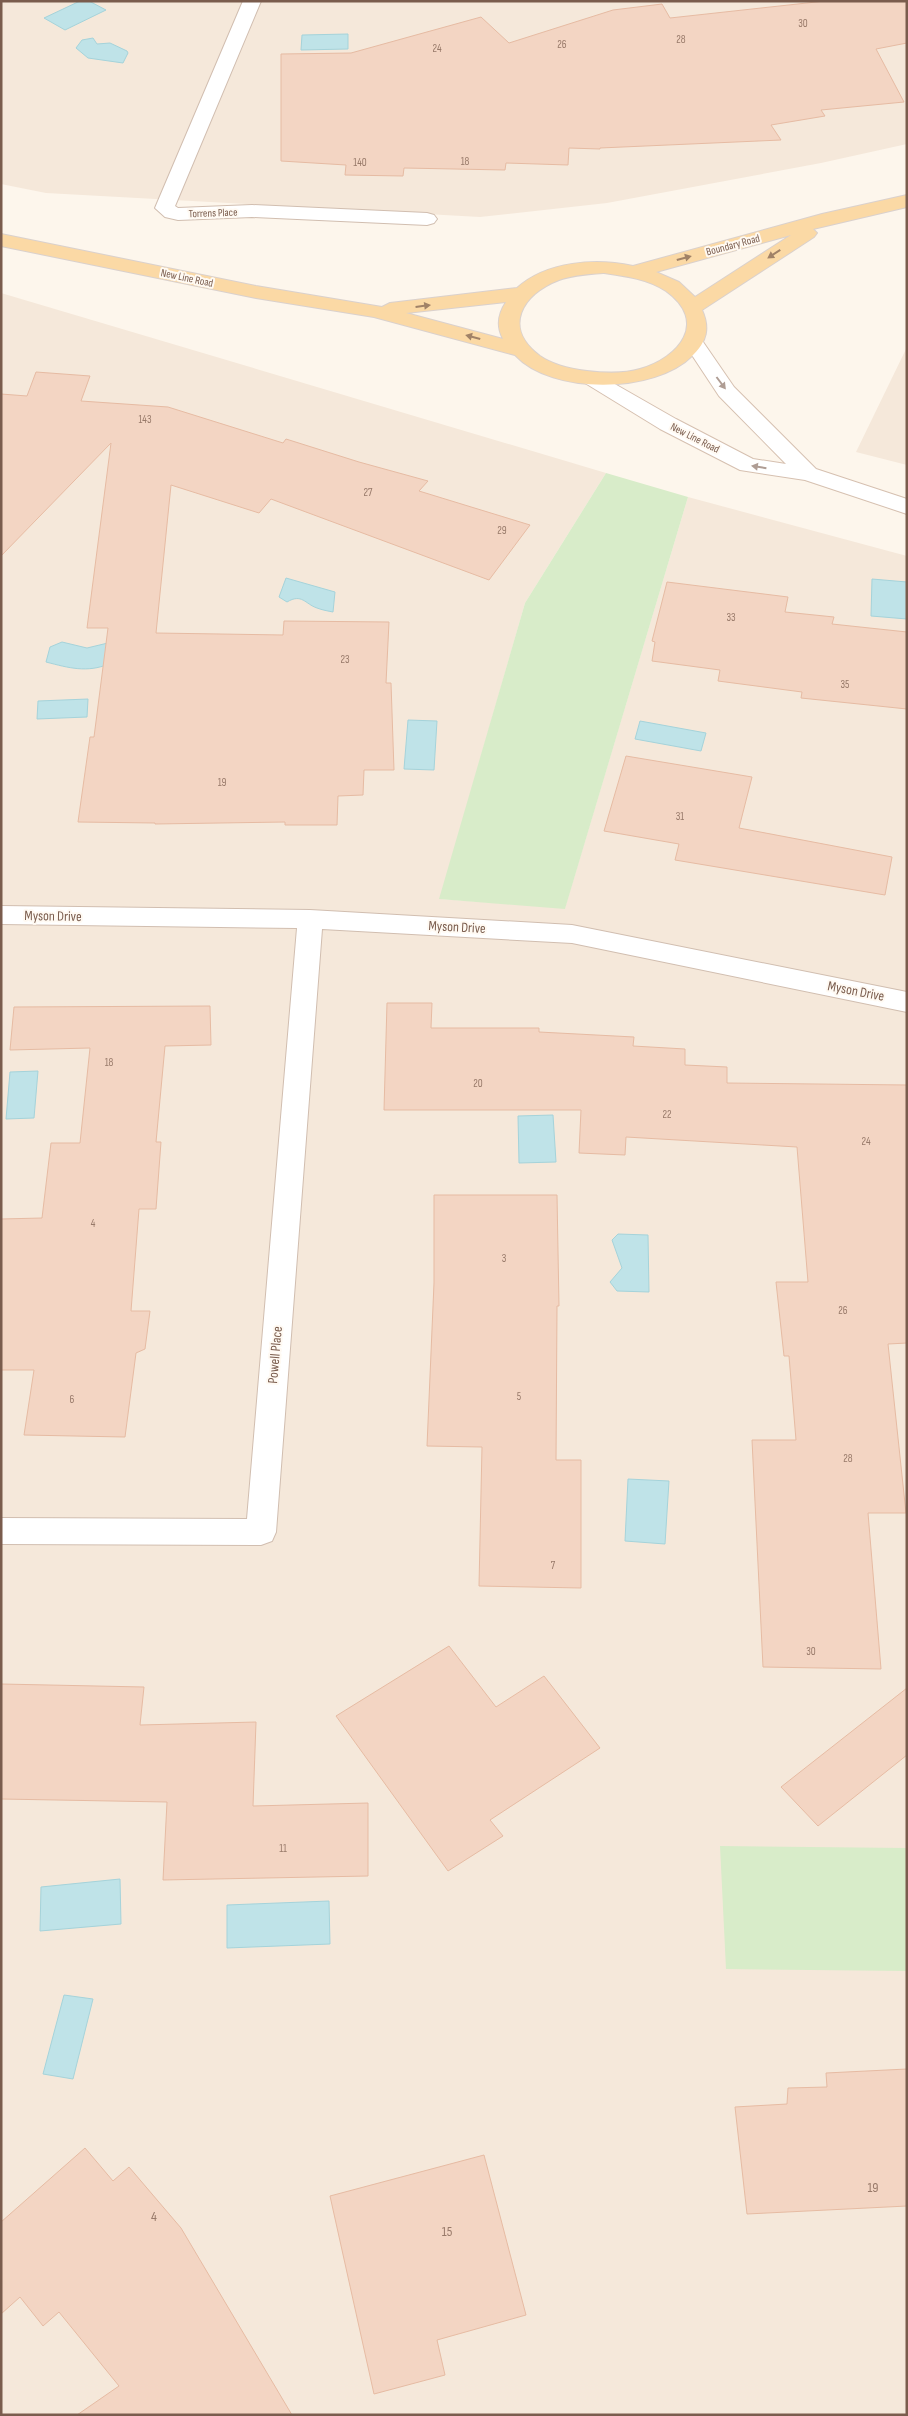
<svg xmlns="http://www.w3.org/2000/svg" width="908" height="2416" viewBox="0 0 908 2416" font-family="'Sofia Sans Condensed',sans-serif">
  <rect width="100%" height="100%" fill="#fdf6ec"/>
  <path fill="#f5e8da" d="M1,1H907V144L821,163L607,203L480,217L46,193L1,184Z
    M1,293L606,473L525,603L440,899L565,908L688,497L907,556V2415H1Z
    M907,347V465L856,452Z"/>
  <path fill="#d8ecc9" d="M606,473L688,497L565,909L439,899L525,603Z
    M720,1846L907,1848V1971L726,1969Z"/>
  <path fill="#bfe3e8" stroke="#a5d3da" d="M80,1H89L106,10L65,30L44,18Z
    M348,34V49L301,50L302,35Z
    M93,38L97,44L110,43L127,51L128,53L123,63L88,58L76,48L82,40Z
    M286,578L335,592L333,612C328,611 322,610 317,608C305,604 302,593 287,602L279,597Z
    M872,579L907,582V619L871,616Z
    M62,642L87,648L112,642L109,664C87,673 69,668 46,662L50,647Z
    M88,699L87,717L37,719L38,701Z
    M408,720L437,721L434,770L404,769Z
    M640,721L706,733L701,751L635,739Z
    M38,1071L34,1118L6,1119L10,1072Z
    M553,1115L556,1162L519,1163L518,1116Z
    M618,1234L648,1235L649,1292L617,1291L610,1282L622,1268L612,1240Z
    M628,1479L669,1481L665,1544L625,1541Z
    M120,1879L121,1924L40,1931L41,1887Z
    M329,1901L330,1944L227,1948V1905Z
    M64,1995L93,1999L73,2079L43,2074Z"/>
  <path fill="#f3d5c3" stroke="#e6bba3" d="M825,1H907V43L876,49L904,102L821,110L825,116L771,125L781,140L600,148V149L569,148L568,165L506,163L505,170L404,168L403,176L345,175L346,165L281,161V54L351,53L481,17L509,43L613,10L662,4L670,18Z
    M36,372L90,376L81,401L168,407L283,443L286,439L359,462L428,481L419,491L530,525L489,580L271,499L259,513L171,485L156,633L283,635L284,621L389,622L386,683H391L394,770H364L363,795L338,796L337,825H285V822L155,824V823L78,822L90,737H94L108,628H87L111,443L1,556V394L27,396Z
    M667,582L788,597L785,612L834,617L832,624L907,632V709L801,698L802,692L718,681L720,670L652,661L655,642L652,641Z
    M626,756L752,777L739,828L892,857L885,895L675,860L679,844L604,831Z
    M387,1003H432L431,1028H539V1032L634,1037L633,1046L685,1049V1065L727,1067V1083L907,1085V1343L888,1344L906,1513H868L881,1669L763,1667L752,1440H796L789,1356H784L776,1282H808L797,1147L626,1137L625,1155L579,1153L581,1110H384Z
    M210,1006L211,1045L165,1046L156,1142H161L156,1209H139L131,1311H150L145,1349L136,1353L125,1437L24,1435L34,1370H1V1219L42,1218L51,1143H80L90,1048L10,1050L14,1007Z
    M434,1195H557L559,1306H557L556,1460H581V1588L479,1586L482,1447L427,1446L434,1283Z
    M449,1646L496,1707L544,1676L600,1748L490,1820L503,1836L448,1871L336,1716Z
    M1,1684L144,1687L140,1725L256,1722L253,1806L368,1803V1876L163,1880L167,1802L1,1799Z
    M907,1688V1755L818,1826L781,1787Z
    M907,2069V2206L747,2214L735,2107L787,2104L788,2088L827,2087L826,2073Z
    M85,2148L113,2181L129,2167L181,2228L292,2415H77L119,2386L59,2312L43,2326L20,2297L1,2314V2222Z
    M484,2155L526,2315L437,2340L445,2375L374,2394L330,2196Z"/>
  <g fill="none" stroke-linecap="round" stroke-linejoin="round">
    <defs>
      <path id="minor" d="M243,1H261L175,206L178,208L252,205L427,213L434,215L437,219L434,223L427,225L252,217L178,220L165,217L155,208Z
        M1,906L310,910L572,925L907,992V1012L572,943L322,929L276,1532L272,1541L261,1545L1,1544V1518L247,1519L297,928L1,924Z"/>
      <path id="secondary" d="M694,337L701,339L734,387L816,469L907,499V514L805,480L740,470L660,429L585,383L582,379L585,375L592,373L599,375L676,419L753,459L786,464L719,396L684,343L687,339Z"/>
      <path id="primary" d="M907,195V207L813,229L817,233L814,237L702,310C710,328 707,341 693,355C655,394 552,395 515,355L374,317L256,298L1,246V234L256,286L382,307L390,303L517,288C547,261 596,258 633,266L822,214ZM791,235L695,297L679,282L656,272ZM604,273C625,276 648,279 666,291C709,322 679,358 640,369C623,374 604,373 587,371C571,369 553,365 540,356C502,328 522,294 559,280C573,275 589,274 604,273ZM506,302C498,314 496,326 503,339L406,313Z"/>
    </defs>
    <use href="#minor" stroke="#d1beb0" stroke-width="2"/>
    <use href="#secondary" stroke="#d6c0b0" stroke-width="2"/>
    <use href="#primary" stroke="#dad1cd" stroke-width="2"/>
    <use href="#minor" fill="#fff" fill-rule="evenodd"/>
    <use href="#secondary" fill="#fff" fill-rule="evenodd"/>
    <use href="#primary" fill="#fbd9a5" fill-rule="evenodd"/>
  </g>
  <defs><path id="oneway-solid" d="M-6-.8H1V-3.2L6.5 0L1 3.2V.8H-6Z" transform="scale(1.25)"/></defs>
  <g fill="#a18267">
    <use href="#oneway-solid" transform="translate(774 254) rotate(147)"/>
    <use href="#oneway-solid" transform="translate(684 258) rotate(-15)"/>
    <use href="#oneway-solid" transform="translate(423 306) rotate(-7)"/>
    <use href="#oneway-solid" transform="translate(473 337) rotate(-165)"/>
  </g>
  <g fill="#af9d94">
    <use href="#oneway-solid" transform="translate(721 383) rotate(53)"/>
    <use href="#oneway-solid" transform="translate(759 467) rotate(-171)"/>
  </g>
  <g text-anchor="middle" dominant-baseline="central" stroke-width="4" stroke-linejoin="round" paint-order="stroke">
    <g font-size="11" fill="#987a6a">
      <text x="803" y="23">30</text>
      <text x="681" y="39">28</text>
      <text x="562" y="44">26</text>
      <text x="437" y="48">24</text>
      <text x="465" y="161">18</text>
      <text x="360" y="162">140</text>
      <text x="145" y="419">143</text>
      <text x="368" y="492">27</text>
      <text x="502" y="530">29</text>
      <text x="731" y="617">33</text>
      <text x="345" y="659">23</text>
      <text x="845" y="684">35</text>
      <text x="222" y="782">19</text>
      <text x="680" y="816">31</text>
      <text x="109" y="1062">18</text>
      <text x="478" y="1083">20</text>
      <text x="667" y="1114">22</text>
      <text x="866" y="1141">24</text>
      <text x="93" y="1223">4</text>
      <text x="504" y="1258">3</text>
      <text x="843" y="1310">26</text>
      <text x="519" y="1396">5</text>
      <text x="72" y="1399">6</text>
      <text x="848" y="1458">28</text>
      <text x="553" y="1565">7</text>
      <text x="811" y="1651">30</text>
      <text x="283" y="1848">11</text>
    </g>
    <g font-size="11" fill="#7a5c4d" stroke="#fffaf3">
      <text transform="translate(213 213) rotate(-2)">Torrens Place</text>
      <text transform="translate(733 245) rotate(-15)">Boundary Road</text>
      <text transform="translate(187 278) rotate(12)">New Line Road</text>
      <text transform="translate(695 438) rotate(27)">New Line Road</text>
    </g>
    <g font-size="14" fill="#7a5c4d" stroke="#fffaf3">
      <text transform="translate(53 916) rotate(1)">Myson Drive</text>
      <text transform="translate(457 927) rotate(3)">Myson Drive</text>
      <text transform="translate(856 991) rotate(11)">Myson Drive</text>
      <text transform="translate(275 1355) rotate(-85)">Powell Place</text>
    </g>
    <g font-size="14" fill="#987a6a">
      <text x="873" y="2187">19</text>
      <text x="154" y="2216">4</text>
      <text x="447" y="2231">15</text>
    </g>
  </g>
  <rect width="908" height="2416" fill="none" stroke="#7a5c4d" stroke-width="5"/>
</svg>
